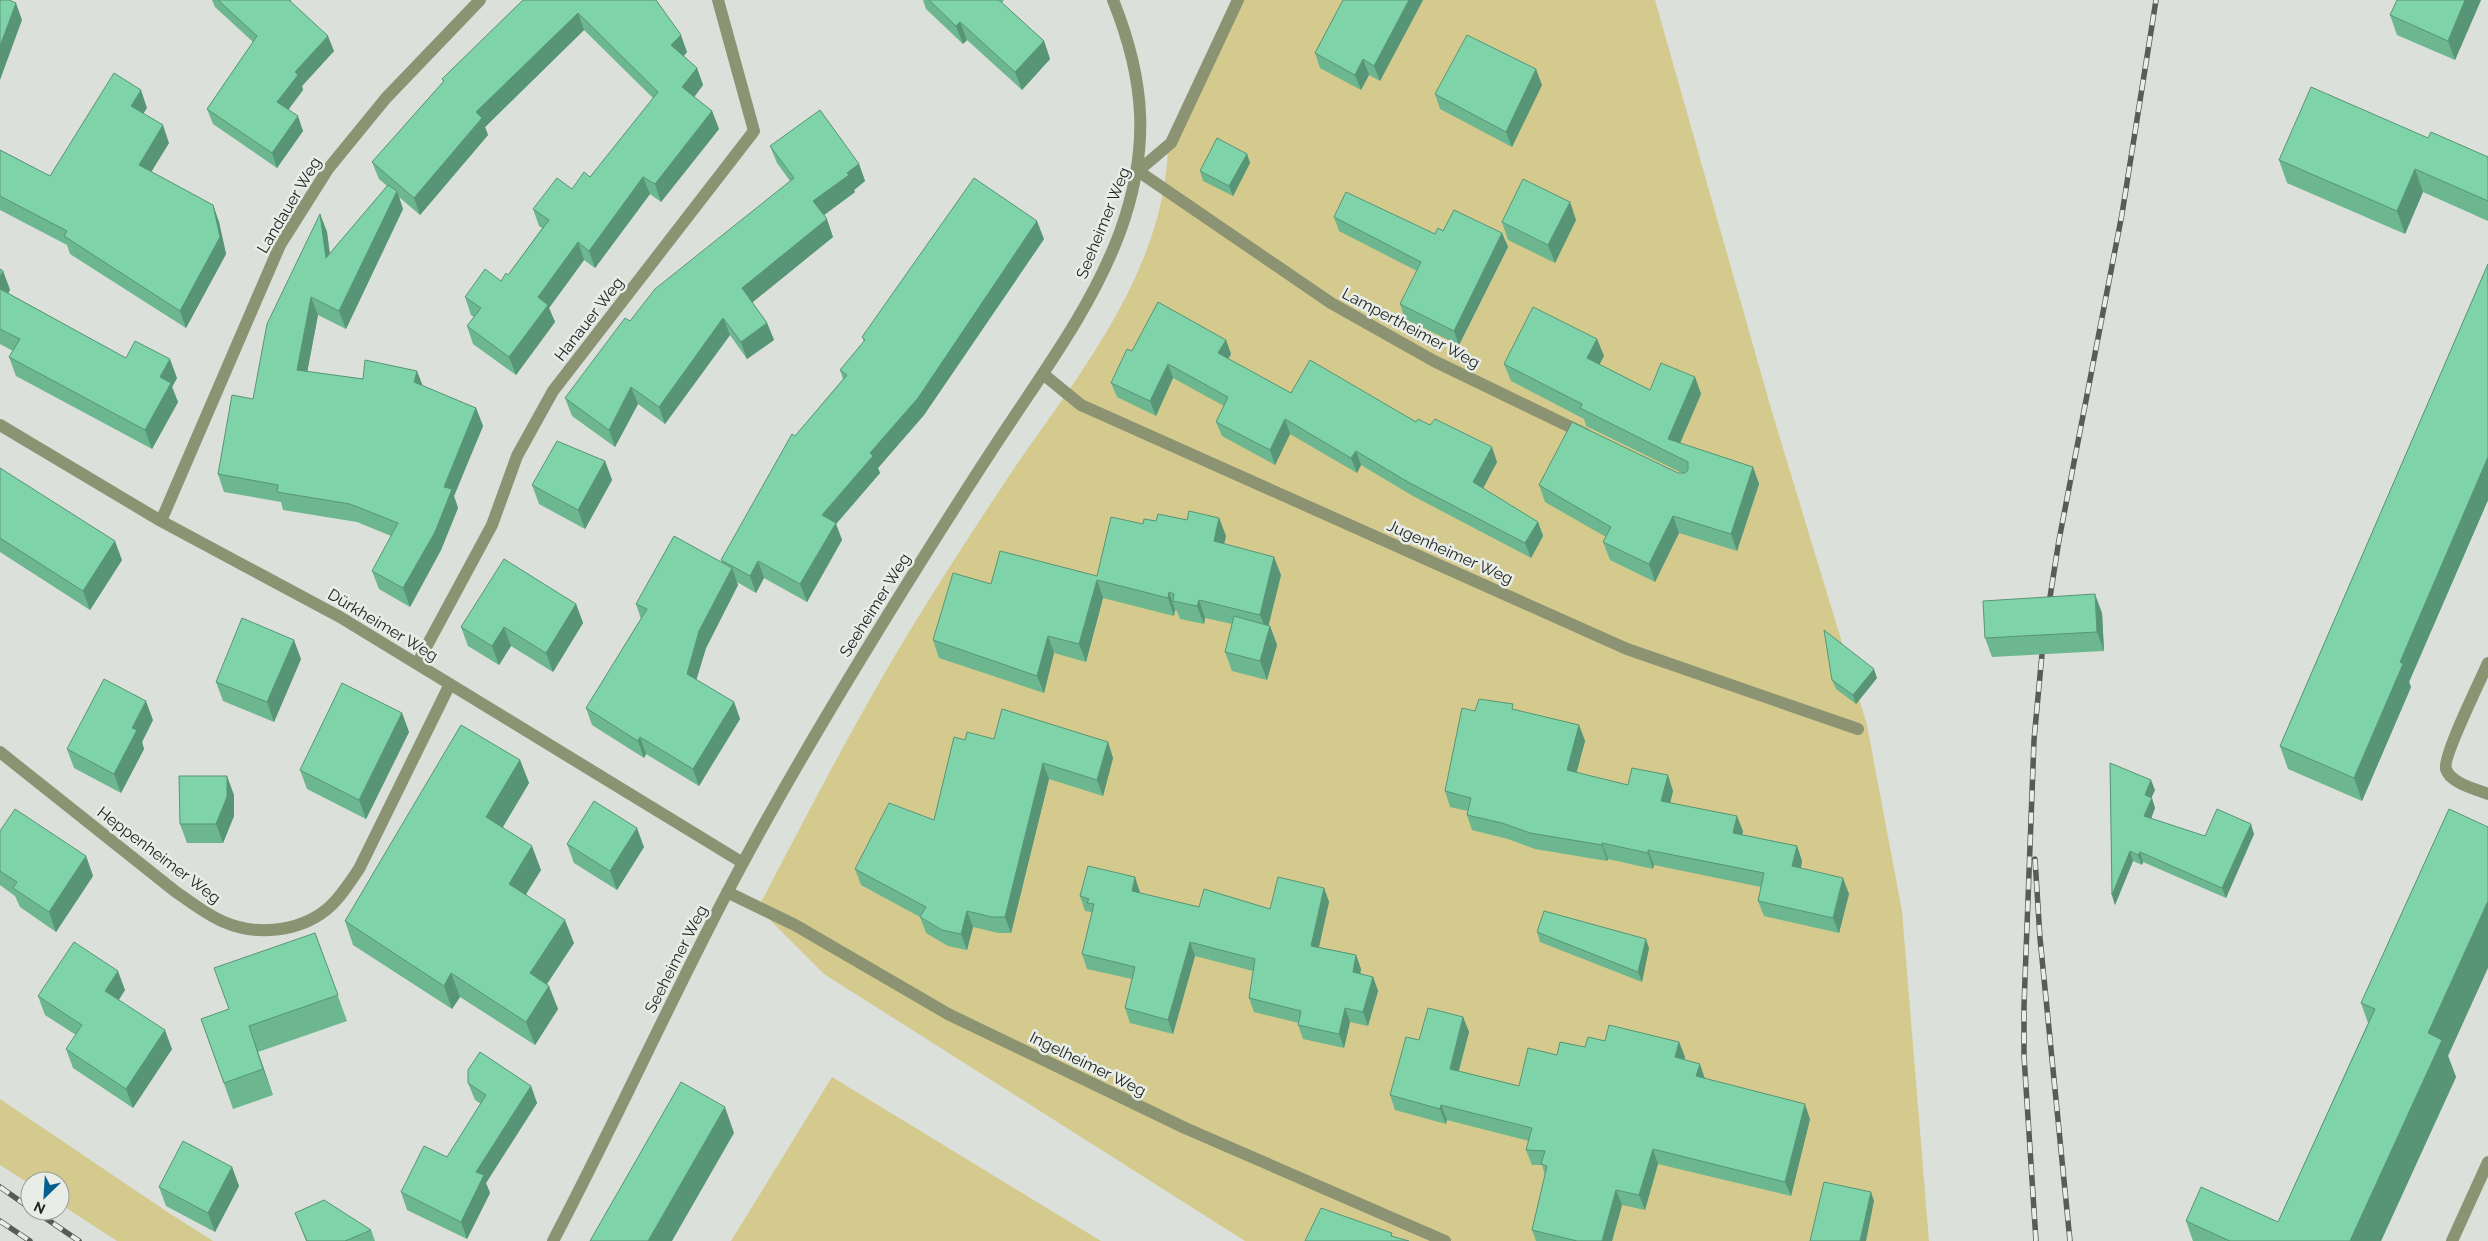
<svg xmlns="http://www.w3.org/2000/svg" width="2488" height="1241" viewBox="0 0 2488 1241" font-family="Raleway,sans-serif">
  <rect width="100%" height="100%" fill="#dbe0da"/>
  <path fill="#d4ca8d" d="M1236,0H1655L1772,412L1867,725L1902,911L1929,1241H1245L824,974L758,908C809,811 859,713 917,619C949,567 983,515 1017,464C1084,368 1166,266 1168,144Z
    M832,1077L1101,1241H731Z
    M0,1099L166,1211L213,1241H117L60,1204V1181H30V1184L0,1165Z"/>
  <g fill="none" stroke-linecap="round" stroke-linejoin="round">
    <path stroke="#8b9373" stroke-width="12" d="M1138,171L1331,303L1434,361L1585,434
      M1138,171L1171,143L1238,0
      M1043,374L1081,405L1627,649L1858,729
      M0,425L161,521L340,617L743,863
      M161,521L280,245L328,169L386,98L480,0
      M2488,663C2481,679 2442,758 2446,769C2450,783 2476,789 2488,794
      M417,664L492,525L517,456L553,391L754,131L718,0
      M0,752L176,892C191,902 207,915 224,922C256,936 298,932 326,910C340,899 349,883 359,869L450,684
      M727,892L795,925L948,1014L1185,1128L1445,1241
      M553,1241C614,1125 668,1005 729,889C771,809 818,729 865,652C909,580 954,508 1000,438C1044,371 1092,307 1120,232C1150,149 1146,82 1113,0
      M2452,1241L2488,1162"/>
    <defs>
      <path id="rail" d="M2048,610L2059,540L2122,214L2156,0
        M2035,859L2040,938L2070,1241
        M0,1187L30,1208
        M35,1211L79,1241
        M0,1221L30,1241
        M2036,1241L2024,1056V1006L2034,740L2042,654"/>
    </defs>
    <use href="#rail" stroke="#585b58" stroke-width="5.5"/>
    <use href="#rail" stroke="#e8ede7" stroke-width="4" stroke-dasharray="11" stroke-linecap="butt"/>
  </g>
  <path fill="#6cb690" d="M212,0H292L290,1L334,51L302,86L303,90L288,109L303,131L277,168L213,124L207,109L253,42L215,7Z
    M523,0H656L687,52L684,56L697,68L703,85L694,97L712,111L719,129L661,202L650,194L595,268L584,260L549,308L555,322L516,375L473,344L467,326L474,317L471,315L465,297L501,281L508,275L542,228L539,226L533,209L572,189L590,177L653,98L584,30L485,127L488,135L420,215L399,197L403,209L346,329L318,315L307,372L423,386L476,408L483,426L454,496L458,508L441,550L410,607L379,589L372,571L391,536L357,522L283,510L281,502L224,492L218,474L253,399L320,214L327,232L330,253L387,186L379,179L372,162L443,82L442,79Z
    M923,0H1004L1002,3L1044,41L1050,59L1022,90L967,40L963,44L926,9Z
    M1343,0H1423L1380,81L1369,75L1361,90L1320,68L1315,53Z
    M2481,0L2455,60L2397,35L2390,15Z
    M1542,85L1512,147L1440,109L1435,94Z
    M147,108L143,113L169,143L151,172L213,205L219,222L226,254L186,328L70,254L67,245L0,210V150L50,176Z
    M2428,138L2488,157V221L2423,192L2405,234L2287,183L2279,160Z
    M770,146L859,164L865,181L854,190L855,192L824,215L833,237L752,302L767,323L774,340L747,359L730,335L665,424L638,404L615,447L572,416L565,398L630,321L790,181L777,163Z
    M1247,154L1250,163L1233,196L1203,181L1200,171Z
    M1570,202L1576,220L1555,263L1508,240L1502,222Z
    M1334,217L1435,234L1443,231L1502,233L1508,247L1459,345L1405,319L1400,304L1417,271L1339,231Z
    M1044,239L924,415L878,468L880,473L836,524L842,540L807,602L764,578L756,593L737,582L738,585L706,648L696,680L734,702L740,719L699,786L646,754L644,758L592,725L586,708L641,619L636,604L722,563L721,560L795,436L843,379L840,370L864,342L862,337Z
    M2488,264V500L2409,682L2411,687L2362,801L2288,769L2280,746Z
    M0,269L3,271L10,290L8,293L126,358L177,378L172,387L178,402L152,449L16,376L9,357L13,351L0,344Z
    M1597,339L1604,356L1599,364L1650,390L1695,377L1701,394L1680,443L1753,467L1759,484L1737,551L1679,533L1655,582L1610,560L1603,542L1606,537L1545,502L1539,485L1682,473L1586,426L1584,419L1511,381L1504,364Z
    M1226,340L1231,354L1228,359L1291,393L1416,422L1497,462L1483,488L1538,522L1543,536L1531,558L1413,496L1361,465L1357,473L1290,434L1275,465L1222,436L1216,422L1224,406L1173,378L1156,416L1117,397L1111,383L1132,351Z
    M605,461L612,480L585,529L539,504L532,485Z
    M0,468L122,560L90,610L0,552Z
    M1219,518L1226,536L1224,544L1281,575L1268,625L1270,626L1277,645L1267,680L1232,671L1225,652L1232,624L1205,618L1204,624L1180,619L1177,611L1175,610L1174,616L1103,598L1086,662L1054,653L1044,693L939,658L933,640L991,584L1097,576L1143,524L1156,521Z
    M576,604L583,623L553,672L511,646L499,665L468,646L461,627Z
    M2102,613L2104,651L1992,657L1985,638Z
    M301,659L274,722L223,701L216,682Z
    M1877,678L1856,704L1836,689L1832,680Z
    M1515,710L1579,725L1585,741L1576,773L1628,785L1673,791L1670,803L1743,831L1742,835L1797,846L1802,861L1801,868L1849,894L1839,933L1764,916L1758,901L1761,887L1654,865L1653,869L1608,859L1607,861L1535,849L1508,839L1472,830L1467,815L1468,811L1450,807L1445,791L1475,711Z
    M402,713L409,732L366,819L307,789L300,770Z
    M153,720L142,742L144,749L121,793L74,768L67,749Z
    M994,739L1108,742L1113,758L1103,796L1049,779L1011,933H998L973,927L967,950L948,946L926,933L920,917L861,885L855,869L934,820L965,740Z
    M520,760L529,783L503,827L541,870L526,894L574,943L547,984L558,1009L535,1045L460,997L452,1009L353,945L345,921Z
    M2110,763L2155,790L2151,798L2155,808L2151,819L2205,836L2254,834L2226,898L2143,862L2142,865L2133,861L2115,905L2112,895Z
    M234,795V816L223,843H187L180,824Z
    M2449,809L2448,1056L2456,1077L2381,1241H2193L2186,1221L2278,1222L2368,1023L2361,1003Z
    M0,831L86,856L93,876L56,932L20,907L15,896L0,885Z
    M567,844L644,847L617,890L574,863Z
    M1324,888L1329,902L1319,947L1356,955L1361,969L1360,974L1373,977L1378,991L1368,1026L1350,1022L1344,1048L1303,1039L1298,1025L1299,1023L1254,1012L1249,998L1253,971L1195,956L1173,1034L1130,1023L1125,1008L1132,979L1087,969L1082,954L1092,915L1091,912L1085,911L1080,896L1140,892V893L1199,907L1270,909Z
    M1537,932L1649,948L1642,982L1540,942Z
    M315,933L347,1021L258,1052L273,1095L233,1109L201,1019L229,1009Z
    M125,990L119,1000L172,1049L133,1108L73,1068L66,1049L76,1035L45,1015L38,996Z
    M1463,1017L1469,1032L1459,1071L1519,1086L1557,1055L1585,1047L1605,1041L1679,1042L1685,1057L1684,1060L1705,1078L1810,1119L1791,1196L1658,1164L1645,1210L1622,1205L1612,1241H1536L1532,1230L1545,1175L1542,1165H1532L1526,1150L1529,1141L1447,1120L1446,1124L1395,1110L1390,1095L1419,1040Z
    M468,1083L531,1086L537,1103L486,1183L490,1193L467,1239L407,1210L401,1192L447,1157L481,1104L475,1100Z
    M232,1167L239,1186L215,1232L166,1206L159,1187Z
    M295,1213L371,1230L375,1241H306Z"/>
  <path fill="#589476" d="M1409,0H1423L1380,81L1374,66Z
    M2465,0H2481L2455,60L2448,41Z
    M16,3L22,20L0,80V46Z
    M578,13L584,30L485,127L488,135L420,215L414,198L476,112Z
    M960,22L967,40L963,44L956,26Z
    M681,35L687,52L678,62L671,45Z
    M328,36L334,51L302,86L303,90L283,117L277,102L295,72Z
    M1044,41L1050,59L1022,90L1015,72Z
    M1363,59L1369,75L1361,90L1355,75Z
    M697,68L703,85L688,105L682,87Z
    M1536,69L1542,85L1512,147L1506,132Z
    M141,90L147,108L137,123L131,106Z
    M712,111L719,129L661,202L655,184Z
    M298,116L303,131L277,168L272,153Z
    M163,125L169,143L145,182L139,165Z
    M1247,154L1250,163L1233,196L1229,186Z
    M859,164L865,181L854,190L855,192L820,218L813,201Z
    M2415,169L2423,192L2405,234L2397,211Z
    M643,177L650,194L595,268L589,251Z
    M397,191L403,209L346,329L339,311Z
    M1570,202L1576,220L1555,263L1548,245Z
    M213,205L219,222L226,254L186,328L180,311Z
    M320,214L327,232L332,276L326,258Z
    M827,219L833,237L748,306L742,288Z
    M1037,221L1044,239L924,415L878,468L880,473L836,524L842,540L807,602L800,584L822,515L870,453Z
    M1502,233L1508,247L1459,345L1454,331Z
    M578,242L584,260L549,308L555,322L516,375L509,357L538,297Z
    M3,271L10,290L2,305L0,300V277Z
    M311,297L318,315L304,389L297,370Z
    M723,318L730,335L665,424L659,407Z
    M767,323L774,340L747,359L741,342Z
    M1597,339L1604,356L1594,375L1587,358Z
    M1226,340L1231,354L1223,368L1218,353Z
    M170,359L177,378L172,387L178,402L152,449L145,430L160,377Z
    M1168,364L1173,378L1156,416L1150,401Z
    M417,371L424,389L414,382Z
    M1695,377L1701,394L1675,455L1668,439Z
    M631,387L638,404L615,447L609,430Z
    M476,408L483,426L454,496L458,508L441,550L410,607L403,588Z
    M1285,419L1290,434L1275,465L1270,450Z
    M1492,447L1497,462L1479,496L1473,482Z
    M1356,451L1361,465L1357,473L1351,458Z
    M2488,457V500L2409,682L2411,687L2362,801L2354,778L2400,662Z
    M605,461L612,480L585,529L578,510Z
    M1753,467L1759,484L1737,551L1731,534Z
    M1673,516L1679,533L1655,582L1649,564Z
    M1219,518L1226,536L1220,559L1214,541Z
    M1538,522L1543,536L1531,558L1525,543Z
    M115,541L122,560L90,610L83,591Z
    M1274,557L1281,575L1267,632L1260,615Z
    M758,561L764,578L756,593L750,576Z
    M732,568L738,585L706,648L693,691L687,674L699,631Z
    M1097,580L1103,598L1086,662L1079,644Z
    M1169,592L1175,610L1174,616L1168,598Z
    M2095,594L2102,613L2104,651L2097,632Z
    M1199,600L1205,618L1204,624L1197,606Z
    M576,604L583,623L553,672L546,653Z
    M1270,626L1277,645L1267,680L1260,661Z
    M504,627L511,646L499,665L492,646Z
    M1048,636L1054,653L1044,693L1037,676Z
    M294,640L301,659L274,722L267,702Z
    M1874,669L1877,678L1856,704L1853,695Z
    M146,701L153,720L142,742L144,749L121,793L114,774L132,728Z
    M734,702L740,719L699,786L693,769Z
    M402,713L409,732L366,819L359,800Z
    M1579,725L1585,741L1573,786L1567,770Z
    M640,737L646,754L644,758L638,741Z
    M1108,742L1113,758L1103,796L1097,780Z
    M520,760L529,783L495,840L486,817Z
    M1043,763L1049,779L1011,933L1005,917Z
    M1668,775L1673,791L1667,816L1661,801Z
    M227,776L234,795V816L223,843L216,824Z
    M2151,780L2155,790L2148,805L2145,795Z
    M2152,798L2155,808L2148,826L2144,816Z
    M1737,816L1743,831L1739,849L1733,833Z
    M2251,824L2254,834L2226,898L2222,888Z
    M637,828L644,847L617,890L610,871Z
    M1602,843L1608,859L1607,861L1602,845Z
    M532,846L541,870L518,907L509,884Z
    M1797,846L1802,861L1798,882L1792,866Z
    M1648,850L1654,865L1653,869L1648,853Z
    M2130,851L2133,861L2115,905L2112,895Z
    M2140,852L2143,862L2142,865L2138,855Z
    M86,856L93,876L56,932L49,912Z
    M1135,877L1140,892L1137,905L1132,891Z
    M1843,878L1849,894L1839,933L1833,918Z
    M1324,888L1329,902L1316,960L1311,946Z
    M2488,901V968L2448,1056L2456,1077L2381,1241H2350L2428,1033Z
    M967,911L973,927L967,950L961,934Z
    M565,920L574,943L539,996L530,973Z
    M1646,939L1649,948L1642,982L1638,972Z
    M1190,942L1195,956L1173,1034L1168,1020Z
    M1356,955L1361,969L1358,986L1353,972Z
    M118,971L125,990L112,1010L105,991Z
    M451,973L460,997L452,1009L444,986Z
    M1373,977L1378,991L1368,1026L1363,1012Z
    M549,986L558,1009L535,1045L526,1022Z
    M1345,1008L1350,1022L1344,1048L1339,1034Z
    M1463,1017L1469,1032L1455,1084L1450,1069Z
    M249,1026L258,1052L273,1095L263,1069Z
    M165,1030L172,1049L133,1108L126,1089Z
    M1679,1042L1685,1057L1681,1072L1675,1057Z
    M1700,1064L1705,1079L1696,1076Z
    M531,1086L537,1103L486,1183L490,1193L467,1239L461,1222L476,1172Z
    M1805,1104L1810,1119L1791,1196L1785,1182Z
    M1441,1105L1447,1120L1446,1124L1440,1109Z
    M725,1107L734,1133L672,1241H648Z
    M1653,1149L1658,1164L1645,1210L1639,1195Z
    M232,1167L239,1186L215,1232L208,1213Z
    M1616,1190L1622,1205L1612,1241H1602Z
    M1871,1192L1874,1201L1866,1241H1860Z"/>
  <path fill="#7ed4a8" stroke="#589476" d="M0,0H9L16,3L0,46Z
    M218,0H289L328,36L295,72L298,75L277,102L298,116L272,153L207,109L257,36Z
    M523,0H656L681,35L671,45L697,68L682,87L712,111L655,184L643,177L589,251L578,242L538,297L548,305L509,357L467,326L481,308L465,297L485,269L501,281L506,273L508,275L549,220L533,209L557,178L572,189L584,172L590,177L658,92L578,13L476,112L482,118L414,198L372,162L444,81L442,79Z
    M929,0H999L1044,41L1015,72L960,22L956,26Z
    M1343,0H1409L1374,66L1363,59L1355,75L1315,53Z
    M2397,0H2465L2448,41L2390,15Z
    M1467,35L1536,69L1506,132L1435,94Z
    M114,73L141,90L131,106L163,125L139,165L213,205L220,237L180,311L64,236L67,231L0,196V150L50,176Z
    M2311,87L2428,138L2431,132L2488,157V201L2415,169L2397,211L2279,160Z
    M820,110L859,164L847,173L849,175L813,201L827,219L742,288L767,323L741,342L723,318L659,407L631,387L609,430L565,398L625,318L630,321L655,289L794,178L770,146Z
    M1217,138L1247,154L1229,186L1200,171Z
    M974,178L1037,221L918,398L870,453L873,456L822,515L836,523L800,584L758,561L750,576L721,560L792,434L795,436L847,375L840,370L865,340L862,337Z
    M1523,179L1570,202L1548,245L1502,222Z
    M388,185L397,191L339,311L311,297L297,370L363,379L365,360L417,371L414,382L476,408L444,487L452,489L435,532L403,588L372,571L398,523L350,504L277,492L278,485L218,474L232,395L253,399L267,324L320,214L326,258Z
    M1346,192L1435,234L1438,228L1443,231L1454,210L1502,233L1454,331L1400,304L1421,262L1334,217Z
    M2488,264V457L2400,662L2403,664L2354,778L2280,746Z
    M0,269L3,271L0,277Z
    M0,289L126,358L135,341L170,359L160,377L171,383L145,430L9,357L20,339L0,329Z
    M1158,302L1226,340L1218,353L1291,393L1310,360L1416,422L1418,419L1430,425L1435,419L1492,447L1473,482L1538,522L1525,543L1408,482L1356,451L1351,458L1285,419L1270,450L1216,422L1228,397L1168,364L1150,401L1111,383L1127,349L1132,351Z
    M1533,307L1597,339L1587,358L1650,390L1661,363L1695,377L1668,439L1753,467L1731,534L1673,516L1649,564L1603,542L1611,527L1539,485L1572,422L1678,473H1685L1688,470V462L1580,408L1582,404L1504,364Z
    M557,441L605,461L578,510L532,485Z
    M0,468L115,541L83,591L0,538Z
    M1189,511L1219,518L1214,541L1274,557L1260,615L1199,600L1197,606L1173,601L1174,594L1169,592L1168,598L1097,580L1079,644L1048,636L1037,676L933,640L953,573L991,584L1000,551L1097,576L1111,517L1143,524L1144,519L1156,521L1158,514L1187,520Z
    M674,536L732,568L699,631L687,674L734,702L693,769L640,737L638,741L586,708L647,609L636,604Z
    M504,559L576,604L546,653L504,627L492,646L461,627Z
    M2095,594L2097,632L1985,638L1983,601Z
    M1234,616L1270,626L1260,661L1225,652Z
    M242,618L294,640L267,702L216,682Z
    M1824,630L1874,669L1853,695L1832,680Z
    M104,679L146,701L132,728L137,730L114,774L67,749Z
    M342,683L402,713L359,800L300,770Z
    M1479,699L1513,704L1512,709L1579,725L1567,770L1628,785L1632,768L1668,775L1661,801L1737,816L1733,833L1797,846L1792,866L1843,878L1833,918L1758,901L1764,873L1648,850V853L1602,843V845L1530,833L1502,823L1467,815L1471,798L1445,791L1462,708L1475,711Z
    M1002,709L1108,742L1097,780L1043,763L1005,917H992L967,911L961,934L942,930L920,917L926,907L855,869L889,803L934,820L954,737L965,740L967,732L994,739Z
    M461,725L520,760L486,817L532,846L509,884L565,920L530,973L549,986L526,1022L451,973L444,986L345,921Z
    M2110,763L2151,780L2145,795L2152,798L2144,816L2205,836L2217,809L2251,824L2222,888L2140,852L2138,855L2130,851L2112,895Z
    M179,776H227V797L216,824H180Z
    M594,801L637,828L610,871L567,844Z
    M15,809L86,856L49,912L13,888L17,882L0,871V831Z
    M2449,809L2488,827V901L2428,1033L2442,1040L2350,1241H2230L2186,1221L2201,1187L2278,1222L2375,1009L2361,1003Z
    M1088,866L1135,877L1132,891L1199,907L1204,889L1270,909L1278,877L1324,888L1311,946L1356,955L1353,972L1373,977L1363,1012L1345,1008L1339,1034L1298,1025L1301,1011L1249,998L1255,959L1190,942L1168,1020L1125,1008L1135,967L1082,954L1094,904L1087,903L1089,899L1080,896Z
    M1544,911L1646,939L1638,972L1537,932Z
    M315,933L338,995L249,1026L263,1069L224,1083L201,1019L229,1009L214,968Z
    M74,942L118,971L105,991L165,1030L126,1089L66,1049L82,1025L38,996Z
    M1428,1008L1463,1017L1450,1069L1519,1086L1528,1048L1557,1055L1560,1042L1585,1047L1588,1037L1605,1041L1609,1025L1679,1042L1675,1057L1700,1064L1696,1076L1805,1104L1785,1182L1653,1149L1639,1195L1616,1190L1602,1241H1577L1532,1230L1547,1166L1541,1164L1545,1151L1526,1150L1532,1128L1441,1105L1440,1109L1390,1095L1406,1037L1419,1040Z
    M480,1052L531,1086L476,1172L484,1175L461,1222L401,1192L424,1146L447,1157L486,1095L468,1083V1070Z
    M681,1082L725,1107L648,1241H590Z
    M183,1141L232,1167L208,1213L159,1187Z
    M1824,1182L1871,1192L1860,1241H1810Z
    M324,1200L371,1230L345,1241H307L295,1213Z
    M1321,1208L1392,1233L1391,1236L1409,1241H1305Z"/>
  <g text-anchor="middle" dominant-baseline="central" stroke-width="5" stroke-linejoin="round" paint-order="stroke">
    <g font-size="16" fill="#222422" stroke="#e8ede7">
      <text transform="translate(289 205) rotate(-59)">Landauer Weg</text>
      <text transform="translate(1103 223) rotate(-68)">Seeheimer Weg</text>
      <text transform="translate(589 319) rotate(-52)">Hanauer Weg</text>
      <text transform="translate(1411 328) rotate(28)">Lampertheimer Weg</text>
      <text transform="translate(1450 552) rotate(24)">Jugenheimer Weg</text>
      <text transform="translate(875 605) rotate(-58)">Seeheimer Weg</text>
      <text transform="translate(383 625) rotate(31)">Dürkheimer Weg</text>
      <text transform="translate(159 855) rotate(37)">Heppenheimer Weg</text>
      <text transform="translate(676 959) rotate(-63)">Seeheimer Weg</text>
      <text transform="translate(1088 1064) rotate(26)">Ingelheimer Weg</text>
    </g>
  </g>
  <g transform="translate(45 1196) rotate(205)"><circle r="24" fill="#e8ede7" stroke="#999d98"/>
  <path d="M0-4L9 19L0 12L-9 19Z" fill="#035f90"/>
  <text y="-8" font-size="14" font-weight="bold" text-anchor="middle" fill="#222422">N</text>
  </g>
</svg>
